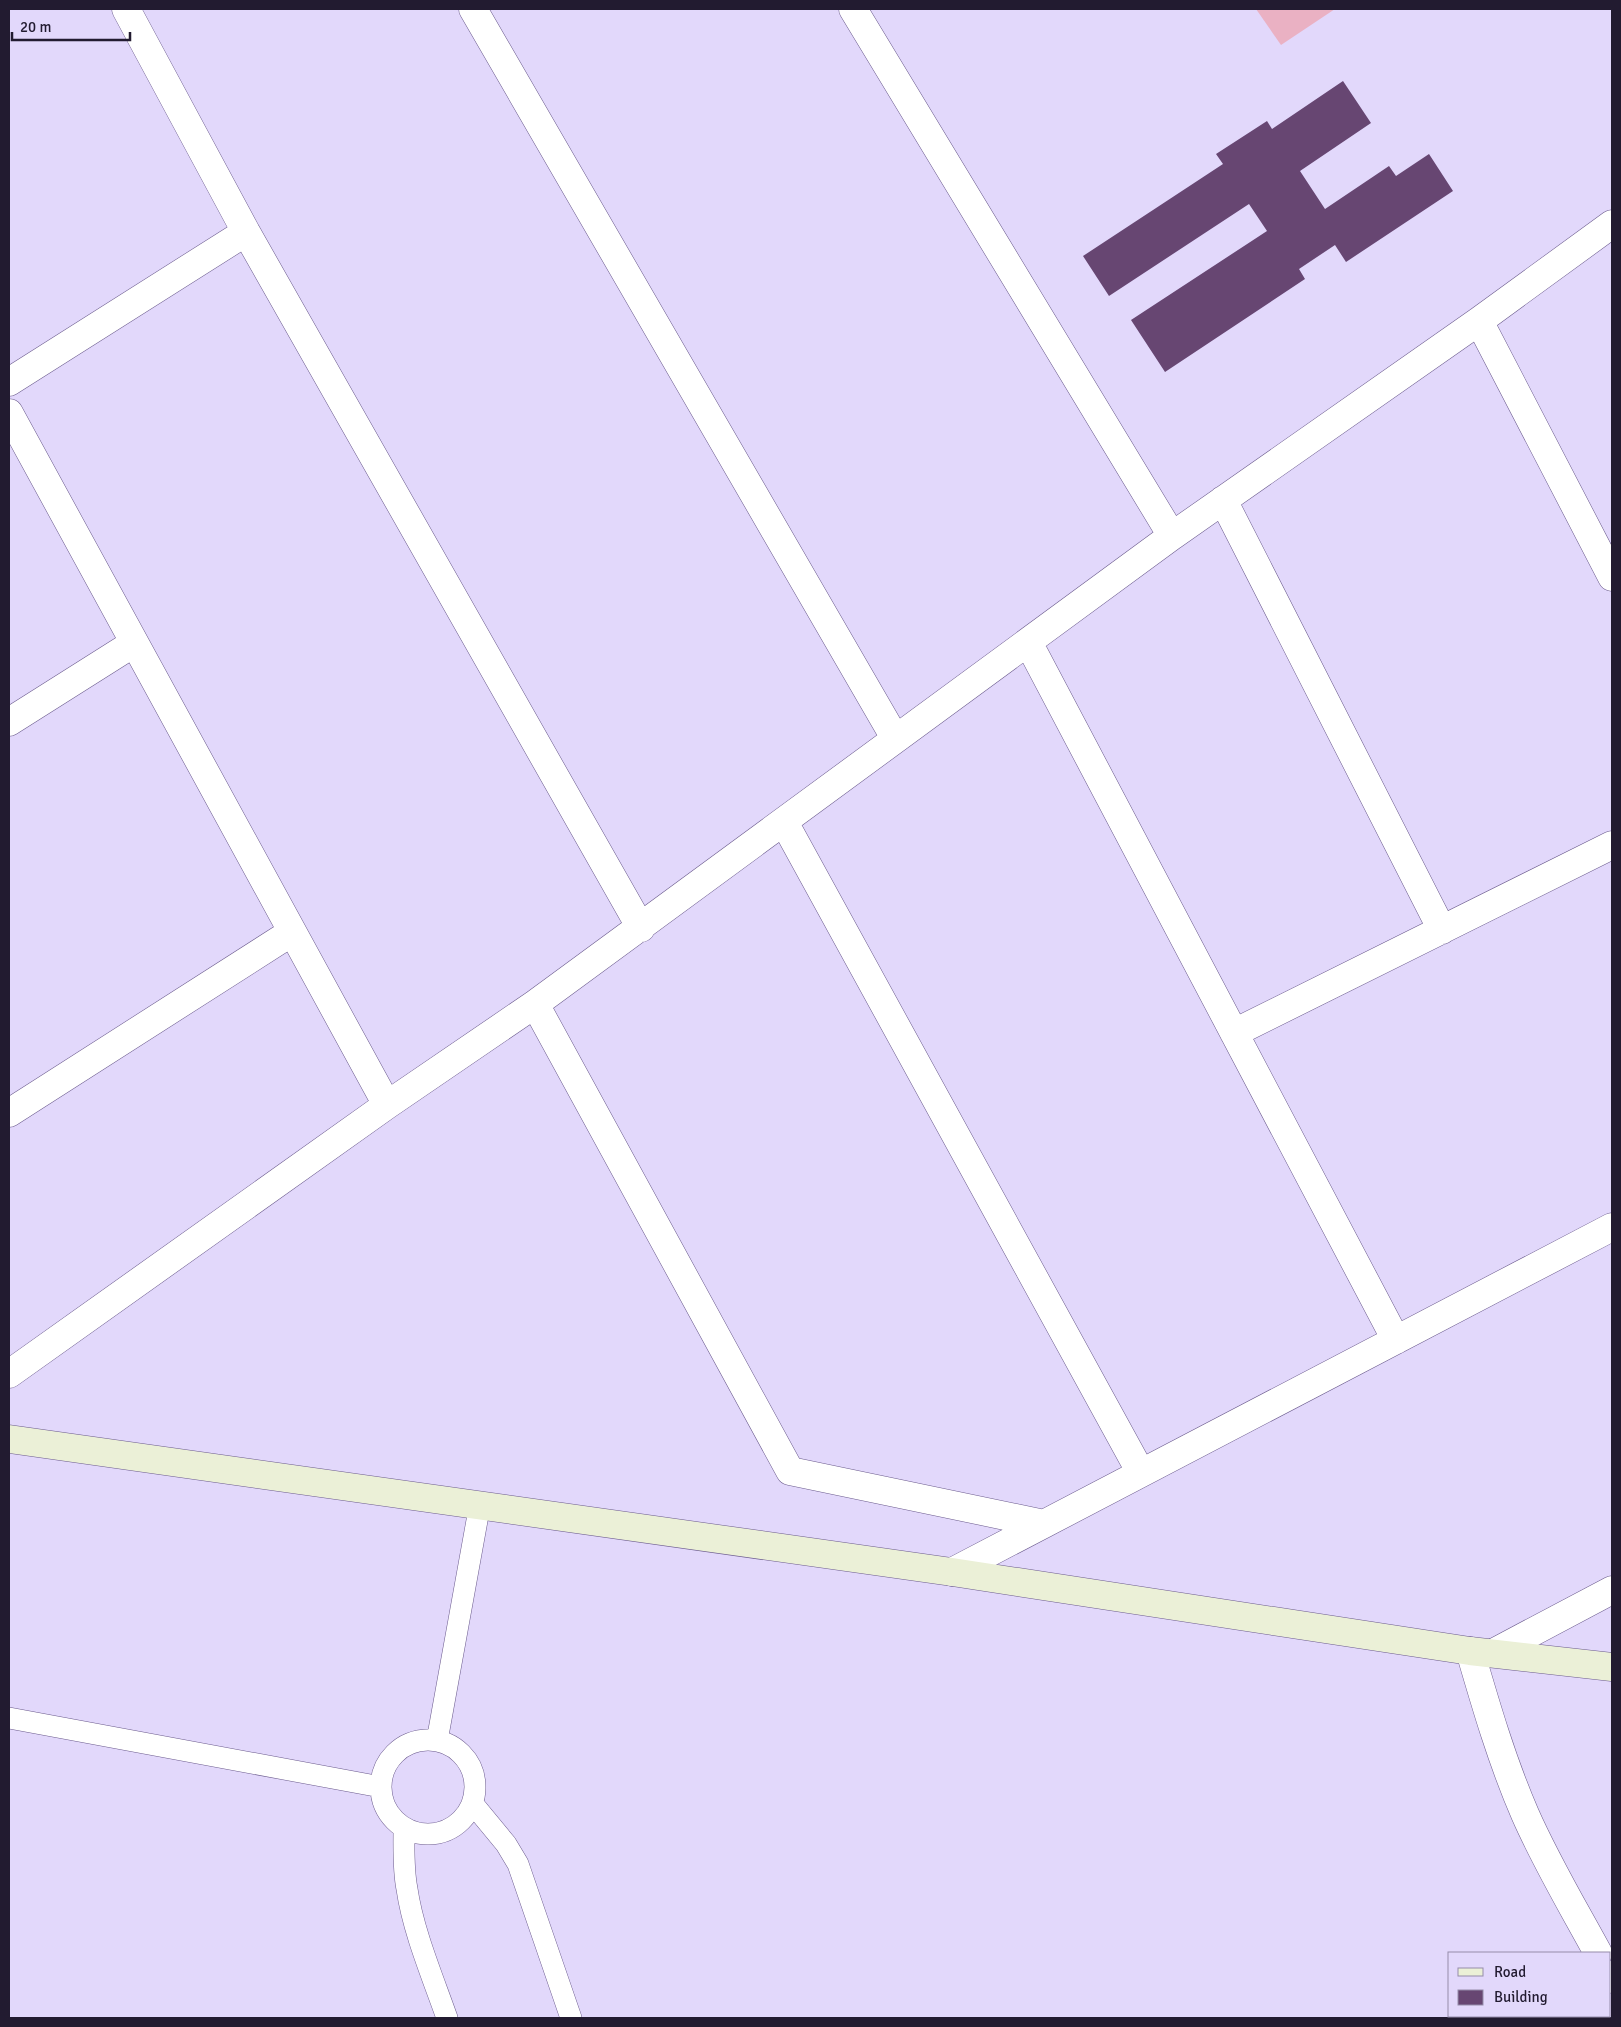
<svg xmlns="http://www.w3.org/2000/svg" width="1621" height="2027" viewBox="0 0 1621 2027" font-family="Signika,sans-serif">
  <rect width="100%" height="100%" fill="#e2d8fb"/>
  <path fill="#eab1c3" d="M1256,9H1335L1281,45Z"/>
  <path fill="#674672" d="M1343,81L1371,123L1300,171L1325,209L1389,166L1396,176L1429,154L1453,191L1346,262L1335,245L1299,269L1305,279L1165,372L1131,320L1267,231L1249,204L1109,296L1083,256L1223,164L1216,154L1267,121L1272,129Z"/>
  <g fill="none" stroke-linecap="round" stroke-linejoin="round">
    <defs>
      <path id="lane" d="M9,1718L381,1787
        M381 1787a47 47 0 1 1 94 0a47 47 0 1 1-94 0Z
        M437,1741L480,1504
        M473,1804L506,1844L518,1864L571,2018
        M404,1828C404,1848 403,1869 407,1889C413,1931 433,1978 447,2018"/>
      <path id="street" d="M126,9L246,232L641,928
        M473,9L895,738
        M853,9L1172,536
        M1479,321L1612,577
        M9,382L246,232
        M9,413L387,1105
        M1223,500L1442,930
        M1028,642L1396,1340
        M9,722L134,643
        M784,822L1141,1473
        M535,1004L790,1471L1044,1524
        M1234,1033L1612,845
        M9,1113L292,932
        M9,1374L387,1105L535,1004L1172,536L1479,321L1612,224
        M952,1572L1612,1227
        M1470,1651C1486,1706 1502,1761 1525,1814C1546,1862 1573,1907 1598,1953
        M1493,1653L1612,1590
        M1610,1975L1612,1979"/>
      <path id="secondary" d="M9,1439L952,1572L1470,1651L1612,1667"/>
    </defs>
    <use href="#lane" stroke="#6b5b8d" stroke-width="22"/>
    <use href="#street" stroke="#6b5b8d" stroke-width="29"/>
    <use href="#secondary" stroke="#6b5b8d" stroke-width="29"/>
    <use href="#lane" stroke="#fff" stroke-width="21"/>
    <use href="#street" stroke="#fff" stroke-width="28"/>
    <use href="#secondary" stroke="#ebf0d7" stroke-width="28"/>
  </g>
  <rect width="1621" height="2027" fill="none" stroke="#221b30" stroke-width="20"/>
  <rect x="1448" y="1952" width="162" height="65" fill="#e2d8fb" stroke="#958caa"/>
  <rect x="1458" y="1968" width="25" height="8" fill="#ebf0d7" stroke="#958caa"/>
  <text x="1494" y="1977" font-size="15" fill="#221b30">Road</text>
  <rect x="1458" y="1990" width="25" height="15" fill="#674672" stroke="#958caa"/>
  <text x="1494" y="2002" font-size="15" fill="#221b30">Building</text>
  <path d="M12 32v8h118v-8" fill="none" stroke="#221b30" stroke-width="2.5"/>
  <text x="20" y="32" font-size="15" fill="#221b30" stroke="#e2d8fb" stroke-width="4" paint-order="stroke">20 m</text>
</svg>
